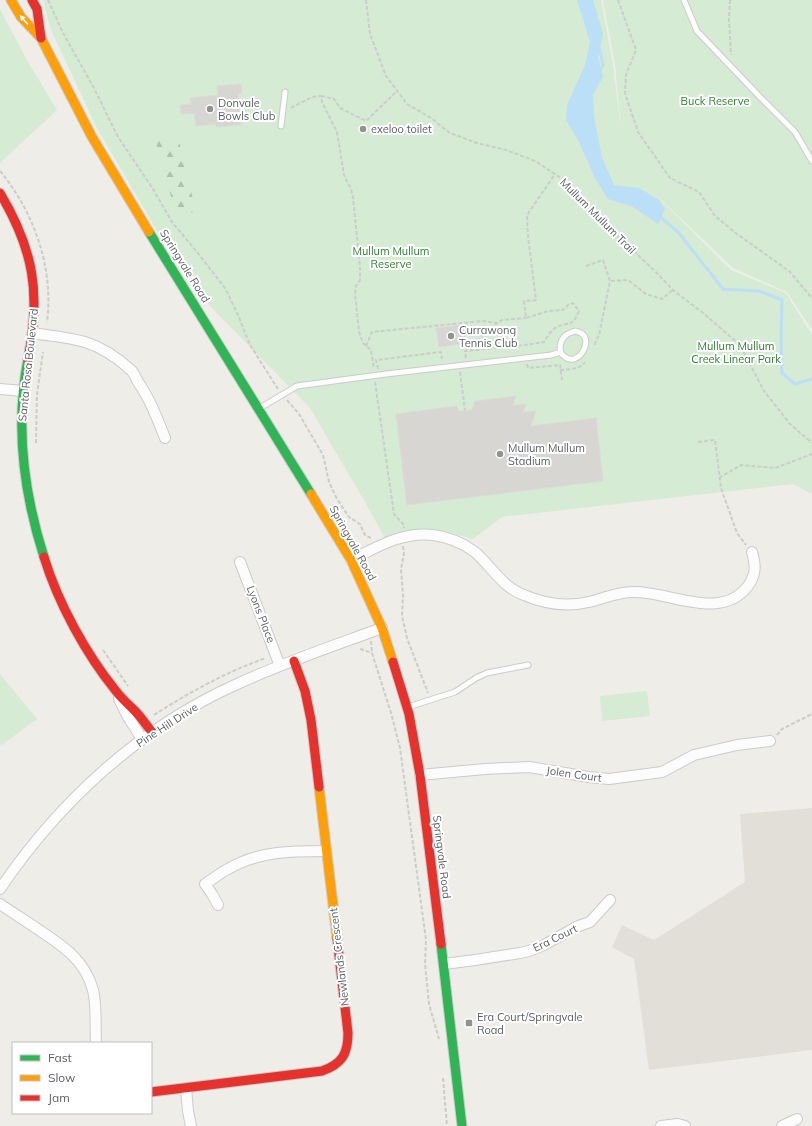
<svg xmlns="http://www.w3.org/2000/svg" width="812" height="1126" viewBox="0 0 812 1126" font-family="Mulish,sans-serif">
  <defs>
    <pattern id="forest-firs" width="22" height="20" patternUnits="userSpaceOnUse"><rect width="22" height="20" fill="#d5ebd3"/><path d="M5 1l3.5 6h-7zM16 11l3.5 6h-7z" fill="#b0c2af"/></pattern>
  </defs>
  <rect width="100%" height="100%" fill="#eeede8"/>
  <path fill="#e1dfd8" d="M812,808V1050L649,1070L634,959L612,947L622,925L654,940L745,882L740,814Z"/>
  <path fill="#d5ebd3" d="M43,0H601L613,65L622,138L615,65L603,0H812V330L787,292L733,268L653,192L731,270L786,293L812,335V494L793,484L502,517L473,539L440,530L400,537L386,540L365,502L310,408L208,304L166,246L97,128L51,30Z
    M0,9L28,62L57,110L0,163Z
    M0,674L37,719L3,744L0,745Z
    M647,691L650,716L602,721L600,696Z"/>
  <path fill="url(#forest-firs)" d="M178,137L196,212L176,214L155,139Z"/>
  <path fill="#bcdff8" d="M577,0H593L603,34L598,57L603,77L593,95L594,116L602,158L614,185L639,188L659,200L665,209L658,224L633,207L608,199L595,178L579,142L566,120L567,105L585,65L590,42Z"/>
  <g fill="none" stroke-linecap="round" stroke-linejoin="round">
    <path stroke="#bcdff8" stroke-width="3" d="M599,72L603,65L599,47
      M659,216L678,232L723,289L759,291L782,300L781,336L782,373L795,384L812,379"/>
  </g>
  <path fill="#d7d6d3" stroke="#dddbd7" d="M241,84L242,93L238,94L241,125L216,127L215,124L196,126L194,113L181,114L180,105L191,104L190,98L218,95L217,86Z
    M464,325L467,343L439,347L436,328Z
    M516,396L513,405L526,404L523,412L536,411L531,426L596,418L603,481L407,505L396,414L457,406L458,411L472,410L475,401Z"/>
  <g fill="none" stroke-linecap="round" stroke-linejoin="round">
    <defs>
      <path id="lane" d="M684,0L697,31L760,97L795,132L812,161
        M281,126L285,92
        M575,331C576,331 581,333 581,333C594,341 578,367 565,357C557,352 560,340 566,335C569,333 572,332 575,331Z
        M260,408L297,386L386,374L551,355L561,352
        M408,707L455,692L476,678L487,673L528,665"/>
      <path id="street" d="M33,333C50,336 68,337 85,342C101,347 119,359 132,371C134,374 136,378 138,382C150,399 157,418 165,438
        M0,389L24,391
        M351,560C377,547 403,531 433,535C448,537 463,543 475,552C492,567 502,587 524,595C545,604 568,607 589,602C605,598 617,592 633,592C669,591 721,622 748,586C756,575 756,565 752,552
        M240,562L280,666
        M119,699L128,717L142,739
        M420,775L485,769L529,767L589,777L609,779L662,772L694,755L737,745L770,741
        M0,889C59,802 138,729 235,685C282,663 333,646 382,628
        M0,904C13,913 26,921 39,930C63,946 85,960 93,990C97,1007 95,1026 96,1043
        M218,905L212,894L205,884C213,879 220,873 228,869C258,851 292,851 326,851
        M444,964L475,960L520,953L529,951L544,945L576,927L590,922L610,900
        M186,1088L188,1111L191,1126
        M661,1126L678,1124L685,1126
        M782,1126L797,1119"/>
      <path id="fast" d="M149,232L311,494
        M28,359C15,425 24,494 44,557
        M441,944L462,1126"/>
      <path id="slow" d="M11,0L21,17L41,38L92,137L149,232
        M311,494L351,560L382,628L393,662
        M319,787L337,938"/>
      <path id="jam" d="M32,0L37,9L41,38
        M0,193C34,250 41,294 28,359
        M44,557C58,603 86,654 116,691C121,698 128,704 135,711C141,717 146,725 152,732
        M294,661L305,691L311,720L319,787
        M393,662L409,714L420,775L441,944
        M151,1092L322,1071C342,1064 348,1054 348,1033L337,938"/>
    </defs>
    <use href="#lane" stroke="#cbcbca" stroke-width="7"/>
    <use href="#street" stroke="#cbcbca" stroke-width="12"/>
    <use href="#fast" stroke="#c9cac9" stroke-width="11"/>
    <use href="#slow" stroke="#c9cac9" stroke-width="11"/>
    <use href="#jam" stroke="#c9cac9" stroke-width="11"/>
    <path stroke="#cacecb" stroke-width="2" stroke-dasharray="4 2" stroke-linecap="butt" d="M48,0L63,33L94,88L118,137L153,189L172,222L197,252L225,288L238,315L250,345L278,389
      M366,0L370,34L386,76L407,104L431,118L450,133L477,143L506,150L535,161L564,180L612,231L654,270L673,290L703,313L740,345L764,391L790,424L812,443
      M618,0L636,50L626,75L625,93L638,132L670,178L699,192L715,216L737,234L789,271L812,298
      M730,0L729,18L731,55
      M321,96L334,99L340,108L366,121L397,91
      M291,108L312,97L321,96L322,102L337,132L344,175L351,189L353,197L360,267V280L356,286L355,294L359,332L363,343L371,350L374,369
      M0,171C34,212 54,268 47,322
      M586,266L603,260L610,281L599,335L594,346
      M611,281L628,280L646,294L662,299L673,290
      M366,346L372,332L483,321L497,323
      M486,349L478,345L480,338L487,330L502,320L526,318
      M466,358L465,351L525,345L544,342C547,337 552,329 557,327C570,321 572,328 579,311L573,303L568,305L563,310L548,311L526,318L524,301L536,300L528,236L527,217L529,212L555,174
      M527,364L528,368L560,365L562,380
      M378,369L376,360L441,352L442,360
      M560,370C569,369 579,370 585,362
      M460,372L465,410
      M375,382L394,514L404,525V528
      M287,400L299,414L323,455L329,482L337,499L349,517L360,524L365,535L371,538
      M698,442L715,440L721,488L737,533L746,545
      M36,443L37,394L43,352
      M719,478L741,465L775,468L812,454
      M403,546L404,554L401,569L403,595L402,616L407,638L428,693
      M371,641L372,653L391,713L400,748L426,940L425,964L429,1004L439,1039
      M360,649L372,653
      M103,650L128,686
      M154,715C190,692 226,672 266,658
      M777,735L782,729L812,714
      M443,1078L447,1126"/>
    <use href="#lane" stroke="#fcfcfc" stroke-width="5"/>
    <use href="#street" stroke="#fcfcfc" stroke-width="10"/>
    <use href="#fast" stroke="#30b455" stroke-width="9"/>
    <use href="#slow" stroke="#ff9f0a" stroke-width="9"/>
    <use href="#jam" stroke="#e5322d" stroke-width="9"/>
  </g>
  <defs><path id="oneway-solid" d="M-6-.8H1V-3.2L6.5 0L1 3.2V.8H-6Z"/></defs>
  <use fill="#fff" href="#oneway-solid" transform="translate(24 20) rotate(-131)"/>
  <g fill="#909294" stroke="#fff" stroke-width="1.5">
    <circle cx="210" cy="109" r="4"/>
    <circle cx="363" cy="129" r="4"/>
    <circle cx="451" cy="336" r="4"/>
    <circle cx="500" cy="454" r="4"/>
    <rect x="465" y="1019" width="8" height="8" rx="2"/>
  </g>
  <g text-anchor="middle" dominant-baseline="central" stroke-width="4" stroke-linejoin="round" paint-order="stroke">
    <g font-size="11" fill="#308234" stroke="#fff">
      <text x="715" y="101">Buck Reserve</text>
      <text x="391" y="251">Mullum Mullum<tspan x="391" dy="13">Reserve</tspan></text>
      <text x="736" y="346">Mullum Mullum<tspan x="736" dy="13">Creek Linear Park</tspan></text>
    </g>
    <g font-size="11" fill="#5d6167" stroke="#fff" text-anchor="start">
      <text x="218" y="103">Donvale<tspan x="218" dy="13">Bowls Club</tspan></text>
      <text x="371" y="129">exeloo toilet</text>
      <text x="459" y="330">Currawong<tspan x="459" dy="13">Tennis Club</tspan></text>
      <text x="508" y="448">Mullum Mullum<tspan x="508" dy="13">Stadium</tspan></text>
      <text x="477" y="1017">Era Court/Springvale<tspan x="477" dy="13">Road</tspan></text>
    </g>
    <g font-size="11" fill="#5d6167" stroke="#fff">
      <text transform="translate(598 216) rotate(45)">Mullum Mullum Trail</text>
      <text transform="translate(185 266) rotate(58)">Springvale Road</text>
      <text transform="translate(28 365) rotate(-84)">Santa Rosa Boulevard</text>
      <text transform="translate(353 543) rotate(61)">Springvale Road</text>
      <text transform="translate(261 614) rotate(69)">Lyons Place</text>
      <text transform="translate(167 725) rotate(-33)">Pine Hill Drive</text>
      <text transform="translate(574 774) rotate(8)">Jolen Court</text>
      <text transform="translate(442 857) rotate(83)">Springvale Road</text>
      <text transform="translate(555 938) rotate(-26)">Era Court</text>
      <text transform="translate(339 957) rotate(-97)">Newlands Crescent</text>
    </g>
  </g>
  <rect x="12" y="1042" width="140" height="72" fill="#ffffff" stroke="#bec0c2"/>
  <rect x="20" y="1055" width="20" height="6" fill="#30b455" stroke="#bec0c2"/>
  <text x="48" y="1062" font-size="12" fill="#5d6167">Fast</text>
  <rect x="20" y="1075" width="20" height="6" fill="#ff9f0a" stroke="#bec0c2"/>
  <text x="48" y="1082" font-size="12" fill="#5d6167">Slow</text>
  <rect x="20" y="1095" width="20" height="6" fill="#e5322d" stroke="#bec0c2"/>
  <text x="48" y="1102" font-size="12" fill="#5d6167">Jam</text>
</svg>
